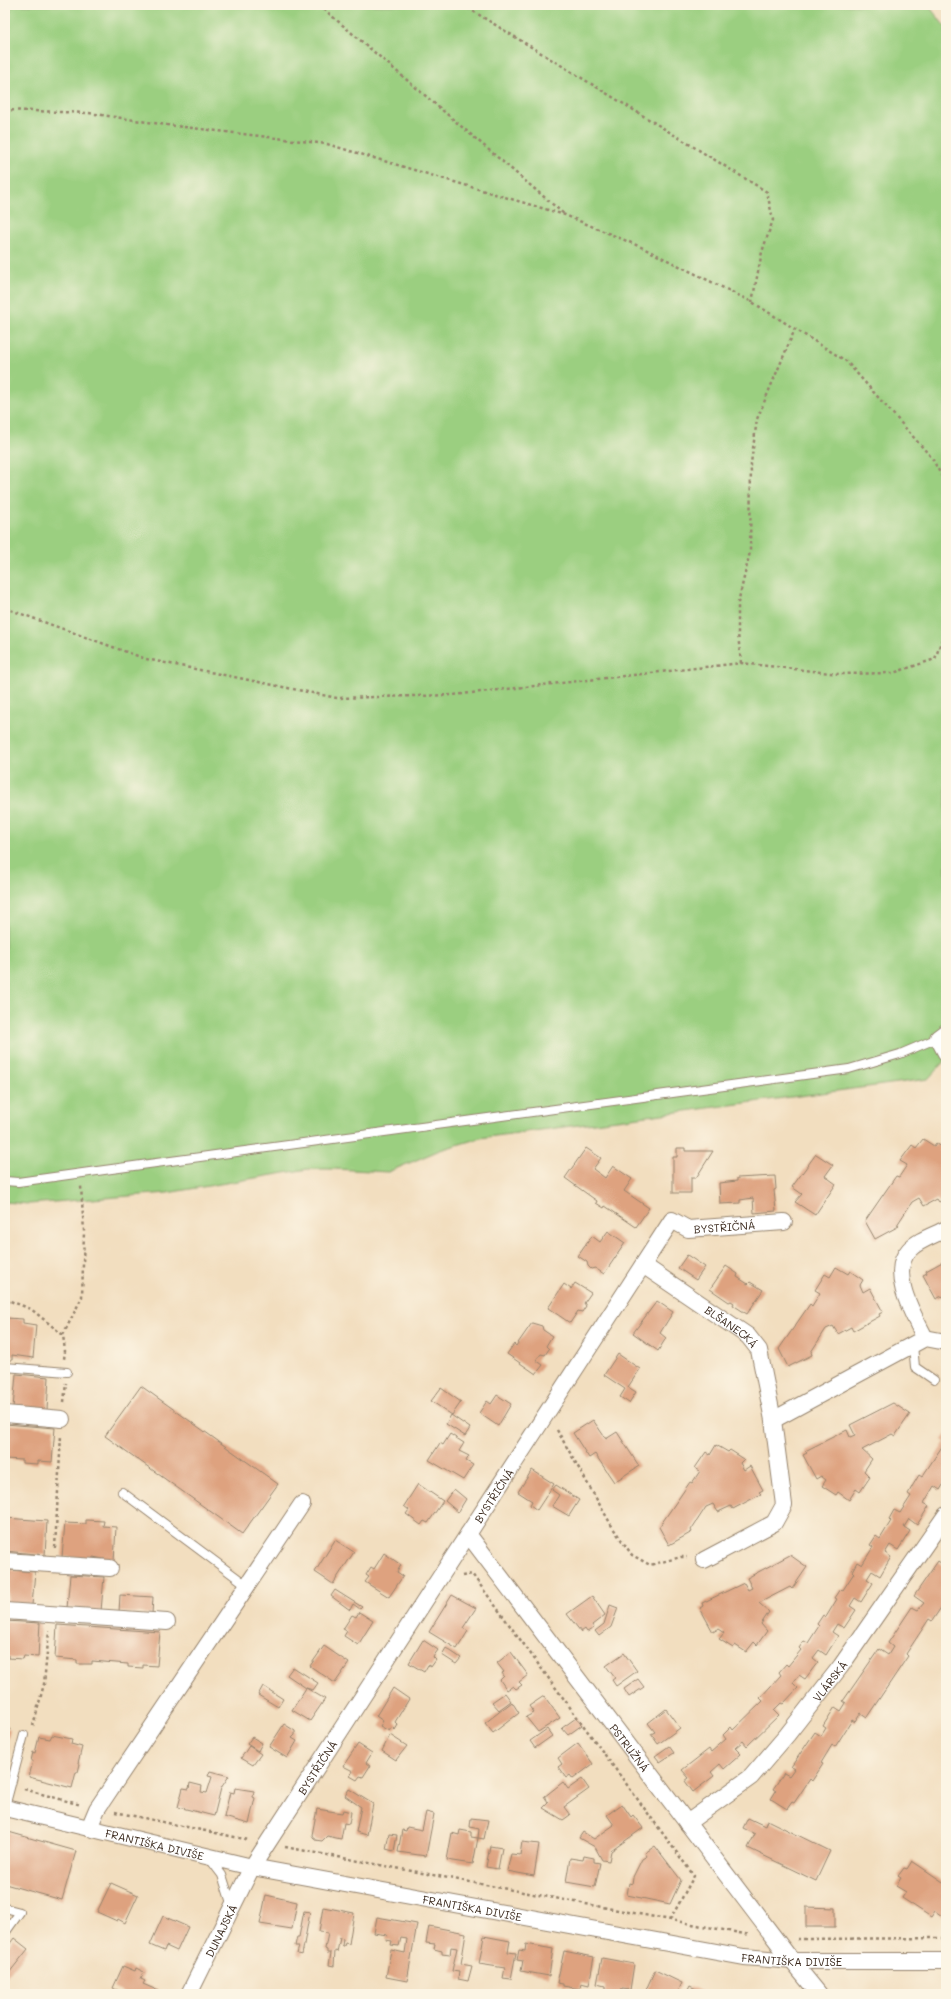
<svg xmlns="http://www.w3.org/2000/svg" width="951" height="1999" viewBox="0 0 951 1999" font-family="Mali,sans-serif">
  <rect width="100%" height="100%" fill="#fcf5e5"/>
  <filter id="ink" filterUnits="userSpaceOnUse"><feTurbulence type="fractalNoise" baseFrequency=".025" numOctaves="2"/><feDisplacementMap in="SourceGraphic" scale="8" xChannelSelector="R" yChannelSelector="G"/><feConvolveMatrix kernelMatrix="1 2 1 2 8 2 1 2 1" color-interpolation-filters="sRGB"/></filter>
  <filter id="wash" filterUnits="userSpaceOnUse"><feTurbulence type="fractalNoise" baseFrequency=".012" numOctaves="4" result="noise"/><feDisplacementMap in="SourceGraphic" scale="16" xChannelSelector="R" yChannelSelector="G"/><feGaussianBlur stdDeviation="0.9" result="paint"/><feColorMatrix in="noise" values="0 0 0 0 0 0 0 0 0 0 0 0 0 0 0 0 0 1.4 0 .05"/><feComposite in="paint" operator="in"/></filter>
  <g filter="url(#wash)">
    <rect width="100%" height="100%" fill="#f2debf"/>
    <path fill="#9bcf80" stroke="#6b7c4f" d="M5,5H928L946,28V1059L928,1079L480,1138L440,1150L388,1172L335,1169H308L167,1193L29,1204L5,1202Z"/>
    <g id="blocks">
      <path fill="#dea27f" d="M923,1139L934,1146L936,1143L946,1150V1198L939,1202L937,1199L924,1206L919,1198L912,1202L897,1225L899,1226L875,1239L865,1221L896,1176L899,1177L907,1165L900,1161L912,1145L916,1148Z
        M586,1148L601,1158L593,1169L605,1178L613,1166L632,1179L624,1191L649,1208L636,1227L605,1206L604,1208L596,1203L597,1201L565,1178Z
        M677,1148H685V1151H713L696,1178H691V1193H673V1157H677Z
        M816,1154L833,1165L825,1176L836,1184L815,1215L795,1202L802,1194L792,1187Z
        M775,1176L776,1189L774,1190L776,1211L754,1213L753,1198L740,1200V1203L720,1204L719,1183L737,1181V1178Z
        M608,1231L625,1243L604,1274L595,1268L591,1269L588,1266L587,1262L578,1256L592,1236L600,1242Z
        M687,1255L705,1267L696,1280L678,1268Z
        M946,1260V1299L942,1296L936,1299L923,1275L927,1273L926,1271Z
        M726,1266L738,1274L737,1277L748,1284L750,1282L763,1290L747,1314L733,1305L734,1303L731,1301L729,1302L710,1289Z
        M836,1267L848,1274L850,1271L863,1280L860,1285L863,1292L870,1288L883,1312L879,1314L880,1316L853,1331L851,1327L838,1334L833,1326L826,1329L811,1352L812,1355L788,1367L779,1349L810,1304L812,1306L820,1293L815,1290L825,1274L830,1277Z
        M575,1283L591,1293L584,1303L586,1306L582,1312L578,1311L570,1323L548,1308L564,1284L571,1289Z
        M657,1301L673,1312L660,1333L666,1338L658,1351L633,1333Z
        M6,1318L23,1319V1323L36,1325L33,1358L12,1355V1360H5Z
        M532,1323L542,1326L543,1330L552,1336L546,1346L549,1349L545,1355L541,1354L536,1360L543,1365L536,1374L507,1354L514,1344L516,1346Z
        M618,1354L640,1369L628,1387L636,1392L629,1403L620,1397L625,1389L604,1375Z
        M16,1374L49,1377L47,1410L13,1408Z
        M141,1386L278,1484L242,1534L105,1436Z
        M441,1388L461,1402L452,1415L431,1401Z
        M497,1395L511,1404L498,1426L479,1413L487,1401L491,1404Z
        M893,1403L910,1414L895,1436L892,1434L862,1450L872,1459L864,1471L870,1477L860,1492L856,1489L849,1500L838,1492L836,1495L822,1486L826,1480L821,1476L816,1479L803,1455L807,1453L805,1451L847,1430L850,1437L855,1435L850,1425Z
        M451,1415L470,1428L465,1436L446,1424Z
        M593,1420L606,1439L617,1432L639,1466L614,1482L595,1454L589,1458L573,1433Z
        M5,1424L55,1428L52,1462L38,1461V1464L22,1463V1460L5,1459Z
        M450,1434L464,1443L459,1451L469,1456L466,1461L473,1465L463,1480L429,1460L440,1443L443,1445Z
        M946,1434V1480L940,1490L934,1486L924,1503L929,1506L917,1525L909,1519L904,1527L910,1531L898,1550L890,1545L885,1553L891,1557L880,1576L872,1571L867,1579L873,1583L861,1602L855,1598L850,1606L856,1610L844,1628L837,1624L832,1632L838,1636L826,1655L819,1650L813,1658L818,1662L805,1679L799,1675L793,1683L798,1688L783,1704L781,1703L774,1710L779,1715L747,1746L743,1741L735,1748L741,1754L724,1769L720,1764L711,1772L714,1776L693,1792L685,1781L689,1778L682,1770L709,1749L711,1752L726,1739L723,1735L731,1727L733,1730L763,1701L760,1698L781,1675L779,1672L786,1664L788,1666L801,1650L799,1648L804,1641L808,1643L819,1626L817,1624L823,1615L826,1617L837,1599L834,1598L840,1589L843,1590L854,1573L852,1571L857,1562L862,1565L873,1547L870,1545L876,1536L880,1539L891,1521L889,1519L894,1510L900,1513L911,1496L908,1494L913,1485L919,1475L922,1477L945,1442L942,1440Z
        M716,1445L728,1452L730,1450L744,1459L740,1463L744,1470L750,1466L763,1490L759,1492L761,1494L733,1509L731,1506L718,1512L713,1504L706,1507L691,1530L692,1532L669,1545L659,1527L690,1482L692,1483L700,1471L695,1468L706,1452L710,1455Z
        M532,1470L554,1484L537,1510L530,1505L532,1501L518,1492Z
        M418,1484L443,1501L428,1523L424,1521L421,1525L406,1514L409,1510L404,1506Z
        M556,1485L579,1500L569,1516L552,1506L559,1495L552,1490Z
        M454,1489L466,1499L458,1512L445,1501Z
        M5,1518L47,1521L45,1555L5,1551Z
        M86,1520L104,1521L103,1526L116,1527L114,1561L93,1557L92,1563L83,1562V1558L62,1557L65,1523L86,1524Z
        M335,1540L354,1552L333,1584L315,1572Z
        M384,1553L401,1565L397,1572L403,1576L389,1597L365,1582L369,1577L366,1575L371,1567L374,1569Z
        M790,1555L807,1567L792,1589L790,1587L759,1603L769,1612L761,1624L767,1631L757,1645L754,1642L746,1652L735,1645L733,1648L719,1639L724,1633L718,1629L713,1632L700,1608L703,1606L702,1603L744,1583L748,1590L752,1588L747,1578Z
        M938,1561L946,1567V1600L932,1621L929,1619L906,1654L908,1656L867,1717L861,1713L855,1722L852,1720L835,1747L832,1745L821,1763L823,1764L812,1781L810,1779L794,1803L792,1802L787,1809L771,1799L776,1791L773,1789L784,1773L789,1776L794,1769L791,1767L815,1732L821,1736L826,1728L823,1726L835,1707L841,1711L846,1703L843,1701L879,1649L888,1655L893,1647L888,1643L912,1607L918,1610L924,1603L914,1596Z
        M10,1570L35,1572L32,1605L7,1604Z
        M70,1575L104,1577L101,1611L67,1608Z
        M335,1590L362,1607L360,1609L353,1604L350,1610L331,1596Z
        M120,1595L153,1597L152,1614L119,1612Z
        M452,1595L476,1608L463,1628L468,1631L457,1649L429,1632Z
        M592,1596L605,1615L592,1625L594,1628L587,1632L585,1629L581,1632L567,1614Z
        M610,1605L618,1608L611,1627L599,1636L595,1631L604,1624Z
        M359,1612L373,1621L358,1645L344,1636L347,1631L343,1629L352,1615L356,1617Z
        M5,1621L40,1623L38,1657L24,1656L23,1659L8,1658V1655H5Z
        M57,1625L160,1632L157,1666L143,1665V1668L128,1667V1664L92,1661V1664H77V1660L55,1658Z
        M423,1640L438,1650L433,1657L436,1660L431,1667L428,1665L424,1672L409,1663Z
        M324,1646L349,1663L335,1683L310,1666Z
        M446,1648L461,1658L456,1664L442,1655Z
        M511,1652L528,1675L519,1682L522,1685L516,1689L513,1686L507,1690L500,1680L504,1676L502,1673L504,1672L497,1663Z
        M624,1653L637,1671L616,1686L612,1680L615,1678L606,1666Z
        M293,1667L318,1683L313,1690L306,1688L325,1699L310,1721L292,1710L306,1688L287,1675Z
        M638,1679L644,1687L629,1697L624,1689Z
        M263,1686L283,1699L278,1707L258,1695Z
        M393,1688L409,1699L395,1722L398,1725L395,1730L392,1727L389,1731L380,1726L383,1721L376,1716Z
        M505,1693L511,1701L499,1710L492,1702Z
        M544,1696L560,1718L538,1732L526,1717L534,1713L529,1706Z
        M512,1702L519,1713L493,1733L485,1723Z
        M666,1709L680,1728L658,1744L651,1734L655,1732L648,1723Z
        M576,1718L582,1725L568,1735L562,1728Z
        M284,1724L295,1731V1735L292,1738L297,1741L287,1758L269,1747Z
        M5,1728L10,1729L6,1746H9L7,1755H5Z
        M547,1729L552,1736L535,1748L530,1741Z
        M52,1735L72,1739L71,1744L82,1747L78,1763L80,1764L78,1772H76L72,1788L29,1777L33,1761H31L33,1752L35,1753L39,1737L50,1739Z
        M390,1735L407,1746L396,1760L382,1751Z
        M252,1737L262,1743L258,1751L247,1744Z
        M578,1743L593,1764L573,1779L570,1775L566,1778L558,1767L562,1764L558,1758Z
        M358,1744L372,1753L366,1763L370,1766L363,1777L360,1776L357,1780L350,1776L353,1771L343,1766Z
        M249,1746L261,1754L253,1765L241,1758Z
        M669,1746L674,1753L660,1762L655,1756Z
        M210,1771L229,1776L221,1788L214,1816L178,1807L183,1788L189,1789L190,1783L202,1786L201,1792L207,1793L212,1777L208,1776Z
        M582,1779L589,1789L564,1807L570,1815L563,1820L543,1808L548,1803L544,1797L563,1782L568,1789Z
        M235,1788L254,1791L253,1797L255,1798L249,1824L224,1817L230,1792L234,1793Z
        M349,1789L373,1804L367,1835L356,1832L361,1807L345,1796Z
        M622,1804L631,1817L633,1815L643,1828L611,1851L609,1861L602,1860L595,1847L579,1838L583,1832L594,1839L614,1825L607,1815Z
        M317,1809L342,1813L343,1810L351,1812L349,1824L344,1823L341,1839L327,1836L322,1841L315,1840L312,1835Z
        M426,1812L434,1814L426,1856L398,1852L402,1830L406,1831L407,1827L422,1830Z
        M471,1818L488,1820L484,1839L478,1838L479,1829L470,1827Z
        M748,1818L765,1826L767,1820L830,1851L816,1881L748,1848L755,1834L743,1828Z
        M460,1830L471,1832V1837L478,1838L473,1864L447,1860L452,1833L459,1835Z
        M5,1831L76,1851L62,1900L5,1884Z
        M389,1834L397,1835L394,1851L386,1849Z
        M522,1842L539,1844L534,1876L507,1871L511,1854L520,1855Z
        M490,1846L502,1848L498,1869L486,1867Z
        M655,1846L681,1880L670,1904L627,1895L629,1883L632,1884L633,1877L642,1859L647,1856L645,1853Z
        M584,1856L594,1858V1862L600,1863L595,1887L566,1882L570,1858L583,1860Z
        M912,1861L946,1884L945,1918L935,1911L931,1917L902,1898L906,1892L896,1886L901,1878L898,1876L904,1868L907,1869Z
        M111,1883L138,1895L125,1923L118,1919L117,1921L97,1912Z
        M266,1895L297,1902L292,1929L260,1924Z
        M323,1907L354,1913L349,1944L345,1943L344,1946H342L343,1939L340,1938L337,1952L335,1951L334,1966L329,1965L331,1953H327V1950L325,1949L328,1933L319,1932Z
        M806,1907L835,1908V1927H806Z
        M304,1911L310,1912L302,1955L297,1954L299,1946H295L297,1937H299Z
        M163,1916L188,1927L177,1951L166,1946L164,1951L150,1945Z
        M377,1917L417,1924L407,1981L386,1977L391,1950L405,1953L407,1939L401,1938L399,1946L391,1945L392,1941L386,1940L387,1935L374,1933Z
        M429,1926L466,1933L461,1964L472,1966L468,1981L458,1979L459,1972L452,1971L457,1948L451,1947L450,1955L442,1954V1951L434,1949L435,1944L426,1943Z
        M484,1936L510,1941L508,1952L516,1953L511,1979L503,1978L505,1968L479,1964Z
        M14,1938L28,1949L5,1978V1950Z
        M526,1944L553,1949L549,1976L521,1971L523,1961L517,1960L519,1950L525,1951Z
        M564,1951L594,1957L589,1985L581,1983L580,1989L563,1986V1984L557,1983Z
        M602,1958L634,1964L630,1990L622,1989L621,1994H605V1986L597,1984Z
        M123,1966L135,1971L136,1968L144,1972L141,1979L145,1981L143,1984L159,1991L158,1994H125L113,1988Z
        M655,1970L682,1983L677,1994H644Z
        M690,1986L706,1994H686Z"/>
    </g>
  </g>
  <g filter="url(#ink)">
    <use href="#blocks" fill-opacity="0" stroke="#96846e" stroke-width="1"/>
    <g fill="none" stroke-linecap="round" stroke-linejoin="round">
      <defs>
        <path id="lane" d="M5,1181L18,1182L97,1171L849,1069L900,1054L938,1038
          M913,1345L915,1367L934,1380
          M5,1367L67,1372
          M122,1492L248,1586
          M5,1807L24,1735
          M209,1858L222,1875L232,1906
          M5,1908L20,1912L5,1933"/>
        <g id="street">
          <path d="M946,1032L938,1038L946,1053"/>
          <path id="s1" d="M643,1265L748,1336L759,1350L773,1420L784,1505L774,1523L704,1560"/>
          <path d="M925,1338C914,1316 888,1273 909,1250C918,1240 935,1235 946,1229"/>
          <path d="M5,1414L62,1419"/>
          <path d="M773,1420L925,1338L946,1342"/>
          <path id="s2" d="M468,1534L792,1961L819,1994"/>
          <path d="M5,1561L110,1568"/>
          <path d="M5,1611L167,1622"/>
          <path id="s3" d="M5,1808L252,1867L744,1957L792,1961H946"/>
          <path id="s4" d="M687,1823L751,1777L787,1735L841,1666L946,1515"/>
          <path d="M89,1828L97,1809L302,1504"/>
          <path id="s5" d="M189,1994L252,1867L672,1220L688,1229L784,1222"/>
        </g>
      </defs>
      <use href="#lane" stroke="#96846e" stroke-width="10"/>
      <use href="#street" stroke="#96846e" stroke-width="18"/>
      <path stroke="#96846e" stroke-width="2.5" stroke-dasharray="3 3" stroke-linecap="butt" d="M319,5L564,214
        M463,5L767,192L773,220L762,252L752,302
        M5,17L13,5
        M5,110L89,113L167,125L327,144L565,215L641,247L752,302L846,361L932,458L946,484
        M5,608L146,659L337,698L453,695L741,663L839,674L893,673L935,659L946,628
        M741,663L738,634V603L750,552L751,463L757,419L795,329
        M5,1299L31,1309L63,1335L65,1351L64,1359
        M63,1335L82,1297L84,1231L81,1186
        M64,1402L66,1383
        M557,1430L613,1528L632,1555L650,1565L681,1557H687
        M55,1548L61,1435
        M462,1576L472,1574L694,1876L670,1920
        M33,1726L44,1684L49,1631
        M24,1789L81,1805
        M115,1812L249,1840
        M285,1847L750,1935
        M797,1939L946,1938"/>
      <use href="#lane" stroke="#fff" stroke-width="8"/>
      <use href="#street" stroke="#fff" stroke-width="16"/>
    </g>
  </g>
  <g text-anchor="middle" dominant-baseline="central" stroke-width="3" stroke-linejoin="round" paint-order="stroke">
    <g font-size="11" fill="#3b2a1e" stroke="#fcf5e5">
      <text stroke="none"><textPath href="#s5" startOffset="968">BYSTŘIČNÁ</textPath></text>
      <text stroke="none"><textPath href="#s1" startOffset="108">BLŠANECKÁ</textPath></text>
      <text stroke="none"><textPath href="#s5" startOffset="585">BYSTŘIČNÁ</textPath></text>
      <text stroke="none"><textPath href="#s4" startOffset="203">VLÁRSKÁ</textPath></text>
      <text stroke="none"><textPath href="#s2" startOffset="268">PSTRUŽNÁ</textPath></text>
      <text stroke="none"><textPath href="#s5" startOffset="261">BYSTŘIČNÁ</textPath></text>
      <text stroke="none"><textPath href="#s3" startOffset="154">FRANTIŠKA DIVIŠE</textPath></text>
      <text stroke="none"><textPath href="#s3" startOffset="478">FRANTIŠKA DIVIŠE</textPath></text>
      <text stroke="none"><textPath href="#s5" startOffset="71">DUNAJSKÁ</textPath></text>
      <text stroke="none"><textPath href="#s3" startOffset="802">FRANTIŠKA DIVIŠE</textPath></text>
    </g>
  </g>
  <rect width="951" height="1999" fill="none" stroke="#fcf5e5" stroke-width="20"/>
</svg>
